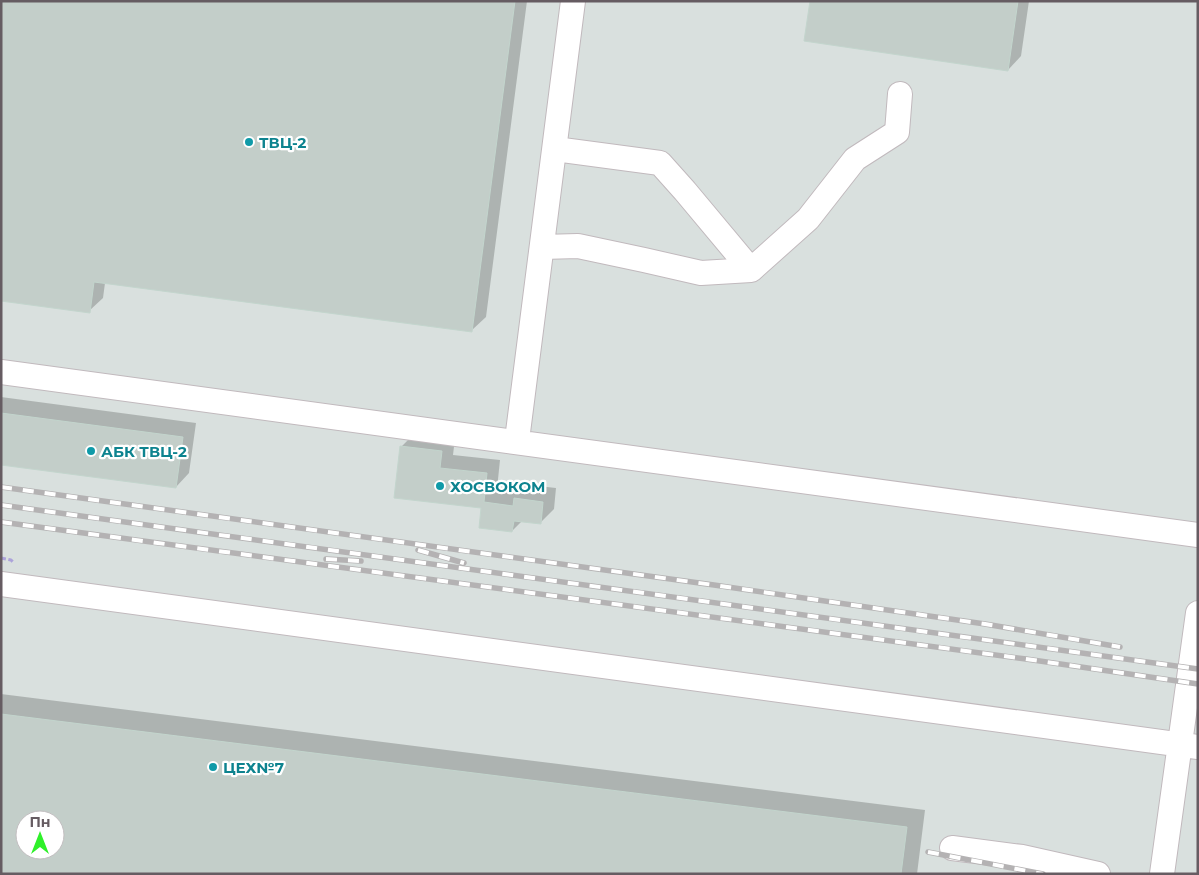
<svg xmlns="http://www.w3.org/2000/svg" width="1199" height="875" viewBox="0 0 1199 875" font-family="Montserrat,sans-serif">
  <rect width="100%" height="100%" fill="#e5f0ec"/>
  <path fill="#d9e0de" fill-rule="evenodd" d="M1,1H1198V874H1ZM25,820H55V850H25Z"/>
  <path fill="#0003" fill-rule="evenodd" d="M1,1H527L486,317L472,330L105,283L103,298L89,311Z
    M812,1H1029L1021,56L1008,70Z
    M1,397L196,423L189,473L176,487L1,464Z
    M415,433L455,438L453,455L500,460L497,489L522,492L529,485L556,488L554,509L540,523L522,521L512,531L483,507L401,447Z
    M1,694L925,810L917,874H1ZM25,820H55V850H25Z"/>
  <path fill="#c3cec9" stroke="#c3d5cd" fill-rule="evenodd" d="M1,1H515L472,332L94,282L90,313L1,301Z
    M810,1H1018L1008,71L804,41Z
    M1,413L183,437L176,488L1,465Z
    M400,446L442,451L440,468L487,473L484,502L513,506L514,498L543,502L541,524L514,521L512,532L479,528L481,508L394,498Z
    M1,714L907,827L901,874H1ZM25,820H55V850H25Z"/>
  <g fill="none" stroke-linecap="round" stroke-linejoin="round">
    <defs>
      <path id="minor" d="M555,149L660,163L685,191L751,270
        M542,247L578,246L644,260L701,273L751,270L808,219L855,159L897,132L900,94
        M1,372C400,424 799,478 1198,535
        M517,440L573,1
        M1,584L1198,747
        M952,848L1022,857L1098,874
        M1162,874L1198,613"/>
    </defs>
    <use href="#minor" stroke="#c1b9bd" stroke-width="26"/>
    <path stroke="#aca3da" stroke-width="3" stroke-dasharray="5 2.5" stroke-linecap="butt" d="M1,558L11,560L14,563"/>
    <use href="#minor" stroke="#fff" stroke-width="24"/>
    <defs>
      <path id="rail" d="M1,487L714,585L985,624L1120,647
        M1,505L1198,669
        M1,522L1026,659L1198,684
        M418,550L464,563
        M326,559L361,561
        M928,852L1043,874"/>
    </defs>
    <use href="#rail" stroke="#b4b2b3" stroke-width="5.5"/>
    <use href="#rail" stroke="#fff" stroke-width="4" stroke-dasharray="11" stroke-linecap="butt"/>
  </g>
  <g fill="#0f9aa8" stroke="#fff" stroke-width="2">
    <circle cx="249" cy="142" r="5"/>
    <circle cx="91" cy="451" r="5"/>
    <circle cx="440" cy="486" r="5"/>
    <circle cx="213" cy="767" r="5"/>
  </g>
  <g text-anchor="middle" dominant-baseline="central" stroke-width="4.5" stroke-linejoin="round" paint-order="stroke">
    <g font-size="15" font-weight="bold" fill="#0d838f" stroke="#fff" text-anchor="start">
      <text x="259" y="142">ТВЦ-2</text>
      <text x="101" y="451">АБК ТВЦ-2</text>
      <text x="450" y="486">ХОСВОКОМ</text>
      <text x="223" y="767">ЦЕХ№7</text>
    </g>
  </g>
  <rect width="1199" height="875" fill="none" stroke="#665c62" stroke-width="5"/>
  <g transform="translate(40 835)"><circle r="24" fill="#ffffff" stroke="#c2bec0"/>
  <path d="M0-4L9 19L0 12L-9 19Z" fill="#2ff02a"/>
  <text y="-8" font-size="14" font-weight="bold" text-anchor="middle" fill="#665c62">Пн</text>
  </g>
</svg>
